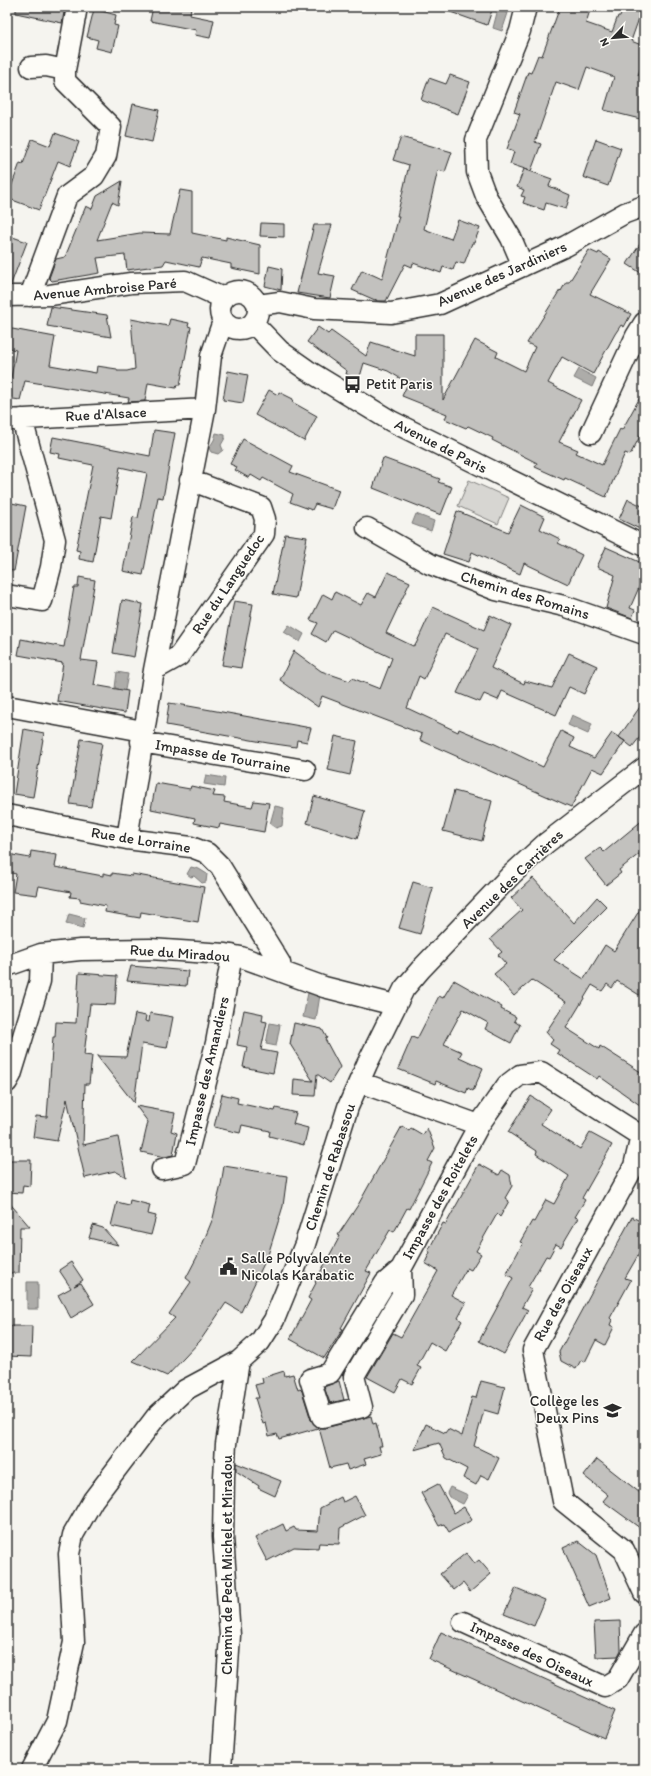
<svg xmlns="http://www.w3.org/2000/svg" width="651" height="1776" viewBox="0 0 651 1776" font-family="Itim,sans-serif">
  <rect width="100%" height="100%" fill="#f5f4ef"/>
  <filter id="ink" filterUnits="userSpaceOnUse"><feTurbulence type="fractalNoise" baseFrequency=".025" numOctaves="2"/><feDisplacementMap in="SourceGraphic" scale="8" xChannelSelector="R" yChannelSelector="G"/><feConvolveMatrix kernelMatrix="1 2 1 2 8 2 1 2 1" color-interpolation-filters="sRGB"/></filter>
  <g filter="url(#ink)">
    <path fill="#d7d6d2" stroke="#81807e" d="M469,480L509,498L498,524L458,506Z"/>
    <path fill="#adaca9" stroke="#797877" d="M498,9L508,13L502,31L493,28Z
      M579,369L596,378L592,387L574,378Z
      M216,433L225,435V438L221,445L223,450L218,454L211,452L209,448L214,440Z
      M416,514L434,521L431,531L412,524Z
      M289,625L304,634L300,642L284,632Z
      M117,672L128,674L124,695L118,694L119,689L115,688Z
      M572,715L592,724L588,734L568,725Z
      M206,775L225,778L224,787L204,784Z
      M275,806L284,808L282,826L276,828L270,824Z
      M191,867L199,869L207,874L206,882L202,883L194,876L191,877L187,874Z
      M69,914L85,918L83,928L66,924Z
      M308,993L320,995L316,1020L303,1017Z
      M270,1023L280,1025L276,1046L266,1044Z
      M27,1282H38V1309H27Z
      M450,1487L468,1495L463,1504L449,1497L447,1493Z"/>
    <path fill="#c2c1be" stroke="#2b2b2b" d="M16,7H65L62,23L16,13Z
      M153,7H191L190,15L214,20L210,38L195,35L196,30L150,21Z
      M442,7H493L487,25L442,9Z
      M560,7H591L586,23L612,32L618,16H620L624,7H643L631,41L644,46V59L638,75L644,76V120L604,110L614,77L587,67L579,90L556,82L535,142L541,144L531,171L510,164L514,152L507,149L520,114L514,112L528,72L531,73L538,55L542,56Z
      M94,9L116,15L114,25L118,26L112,52L96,48L98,40L87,37Z
      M450,75L470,82L458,114L421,100L429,78L446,84Z
      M133,104L159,110L152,142L126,136Z
      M55,133L79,142L70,166L58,161L39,210L7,198L20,163L23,164L32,139L50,146Z
      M401,137L452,152L445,172L438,170L424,229L451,239L458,220L480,228L474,243H472L464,264L456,262L453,270L443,267L441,273L413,263L412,267L405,264L386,301H376V299L375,300L352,290L362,270L382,279L399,216H397L409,165L393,160Z
      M596,139L621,148L608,186L583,177Z
      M524,169L552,179L549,186L570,195L566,209L546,203L544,210L523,203L525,197L521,196L524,190L517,187Z
      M122,181L118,205L112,202L97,240L140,233L170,234L180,190L192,192V233L226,240V237L260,245V274L231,268V264L202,258L199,267L166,260L163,265L127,270L125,255L97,258L100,273L52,281L49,278L56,259L65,257L86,206L92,209L97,196Z
      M261,223L284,224V237L260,236Z
      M314,225H332L318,273L335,276L330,298L297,293Z
      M7,235L27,242L11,284H7Z
      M644,238V275L627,264Z
      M589,250L598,254L599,252L611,259L590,294L631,314L624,327L621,325L615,334L593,374L562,357L548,383L581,400L559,442L578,450L576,453L602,465L620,429L622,430L644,390V429L630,455L625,453L606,497L565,478L564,480L535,467L537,463L492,440L493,438L468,426L466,428L445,419L447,414L402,396L408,383L388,371L364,363L359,380L346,374L347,371L307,342L318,327L328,334L331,331L366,356L371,342L415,356V334H443V400L475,340L498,352L496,357L524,371L535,347L527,343L560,290L561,291L566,282H569Z
      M269,266L282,269L281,290L265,286Z
      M51,307L107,315L111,337L47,326Z
      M131,319L168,326L170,319L189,323L188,326L191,327L180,385H177L176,388L148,383L145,401L128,402L129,398L25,381L20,400L7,398V377L11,378L16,350L7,348V328L55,337L50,365L96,373L97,366L117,369V371H127L135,369Z
      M228,371L248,375L243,403L223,400Z
      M269,390L278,395L279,392L293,399L292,402L317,416L304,441L255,415Z
      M154,430L175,433L163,498L158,497L143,575L123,571L133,517L138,518L147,473L120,467L111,518L101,516L93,562L79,559L80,551L76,550L93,465L59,458L60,454L50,452L53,437L150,456Z
      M243,439L293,466L290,472L339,490L332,509L315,504L312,510L290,502L293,494L263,478L261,481L251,475L249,478L235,470L237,467L230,464Z
      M383,458L440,479L438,482L452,487L441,515L373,488Z
      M628,499L644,507V531L619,519Z
      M7,502L26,506L14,571L7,570Z
      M521,505L545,517L540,529L560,539L558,543L582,555L568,584L524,563L520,574L472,552L469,562L443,554L457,511L508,532Z
      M285,534L307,537L296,598L273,594Z
      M606,547L644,564V576L630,608L635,610L632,618L606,608L615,575L597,567Z
      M388,572L410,582L386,633L413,646L416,644L433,607L484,630L490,615L511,625L491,668L524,684L525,681L552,688L569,653L597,666L584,694L569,687L556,715L502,691L498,700L484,694L480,702L457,693L478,649L445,634L424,679L419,676L407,708L458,732L459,729L495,744L543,767L561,731L574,738L570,747L594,758L612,733L625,741L603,773L592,768L571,807L420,740L422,734L322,696L318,707L280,680L294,651L321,671L350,681L352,678L380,689L392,658L333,630L326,642L312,634L318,623L310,620L323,594L332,599L335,592L361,605L368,593L376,597Z
      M79,577L95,580L81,660L98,662L94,685L128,691L125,713L57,701L63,663L18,655L21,639L64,647L74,587H78Z
      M122,600L143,604L134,657L113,653Z
      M234,601L253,604L241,668L222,665Z
      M644,701V732L632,747L619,737Z
      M169,703L183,705L311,728L307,742L297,740L296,747L268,743L166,725Z
      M24,729L44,733L33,797L14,794Z
      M335,736L357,741L350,775L328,770Z
      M81,739L102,743L91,807L70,804Z
      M156,783L190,789L191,786L215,791L213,796L225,797L224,802L252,807L254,801L269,803L264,832L220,824L219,828L194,823L195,818L151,809Z
      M454,791L492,801L482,841L443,831Z
      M314,796L365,811L357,839L307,823Z
      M644,819V850L619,870L621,873L606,885L585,859L600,848L604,852Z
      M31,851L57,855L55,867L103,876V873L112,875V873L132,876V874L204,887L198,922L141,912L140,918L105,912L106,906L80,901V898L70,897L71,892L39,886L37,895L13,892L16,874L7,872V854L30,858Z
      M533,878L574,923L597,897L607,907L554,960L584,979L605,945L614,951L644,903V998L617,981L612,988L607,984L602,991L592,985L566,1028L599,1049L600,1046L644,1074V1108L599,1076L597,1079L557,1053L559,1050L550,1044L553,1040L546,1032L566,1002L532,980L514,996L494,974L506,964L498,955L502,952L490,939L522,910L511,898Z
      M413,882L433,888L420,934L399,928Z
      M131,966L188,971L186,986L127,981Z
      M79,973L117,976L115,1005L90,1004L84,1055L92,1056L89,1084H85L83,1145L118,1137L126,1177L115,1171L85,1178L67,1099L57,1141L33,1137L36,1116L47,1117L53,1037H55L56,1022L76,1023Z
      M454,980L502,1007L501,1009L516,1017L514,1021L520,1025L511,1043L485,1029L488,1023L463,1009L444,1044L462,1052L459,1057L483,1068L473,1091L468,1088L466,1093L436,1081L435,1084L398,1069L412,1037L417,1039L439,996L443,998Z
      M244,1010L263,1014L262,1021L267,1022L261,1050L277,1053L273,1073L243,1067L247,1047L237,1045Z
      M150,1013L173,1017L167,1048L142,1044L134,1103L97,1056L126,1057L135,1014L146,1016L145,1021L149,1022Z
      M294,1023L322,1029L327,1038L325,1039L340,1067L330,1083L317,1074L315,1096L293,1095L294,1079L313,1081L290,1044Z
      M222,1094L238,1098L237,1103L275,1111L276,1108L296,1113L293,1124L308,1128L304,1145L269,1136L270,1131L242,1125L240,1133L214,1127Z
      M531,1096L551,1109L541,1124L580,1149L590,1133L612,1145L582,1198L585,1200L575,1217L578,1218L561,1247L556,1244L549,1257L546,1256L528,1287L532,1289L522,1307L528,1310L504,1354L479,1341L513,1278L506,1274L523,1243L520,1242L532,1221L534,1222L546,1200L554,1204L569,1176L536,1154L537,1151L508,1132Z
      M136,1106L175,1113L171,1131L177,1133L173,1155L165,1157L141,1152L148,1122Z
      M402,1126L409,1131L411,1128L423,1135L427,1128L435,1148L428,1161L432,1163L409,1209L407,1208L394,1232L390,1230L366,1271L371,1273L341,1328L343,1329L324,1358L290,1339L311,1300L308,1298L316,1283L315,1282L340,1236L338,1235L358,1205Z
      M7,1160H31L30,1186L23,1185L22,1193L7,1192Z
      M479,1164L499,1175L502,1170L510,1175L512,1186L505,1198L509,1201L500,1217L497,1214L476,1251L481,1254L471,1270L467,1268L451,1295L466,1303L458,1318L462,1321L445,1351L430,1342L417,1366L421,1368L412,1384L402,1379L395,1392L367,1377L393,1333L401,1337L438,1271L425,1263L430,1252L428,1251L443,1223L446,1224Z
      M224,1166L287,1176L283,1206L268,1255L241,1312L226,1303L200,1341L167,1376L133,1361L175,1318L169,1314L191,1282L186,1278L198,1255L213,1218L221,1185Z
      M7,1200L30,1227H20L19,1273H7Z
      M130,1200L150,1205L148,1214L156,1216L151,1235L111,1226L117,1202L129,1205Z
      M632,1217L644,1223V1245L625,1278L631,1280L610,1318L612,1320L610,1325L614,1327L605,1345L596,1340L585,1362L581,1360L576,1369L561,1361L559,1352Z
      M93,1225L103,1228L118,1245L89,1238Z
      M71,1262L83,1280L74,1286L81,1283L94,1304L71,1318L58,1295L71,1288L59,1270Z
      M7,1326H32L31,1357L7,1356Z
      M284,1371L285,1376L293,1374L298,1390L300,1389L302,1391L311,1420L318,1428L279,1439L277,1434L269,1436L266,1423L263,1424L255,1398H259L255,1385L263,1383L262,1378Z
      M339,1381L344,1400L330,1403L324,1387Z
      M481,1381L505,1387L498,1414L484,1410L474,1446L499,1458L489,1479L481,1475L476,1485L463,1478L467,1469L446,1458L439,1443L414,1450L426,1424L445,1433L448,1429L462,1436L472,1397L476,1398Z
      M371,1416L373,1424L376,1423L382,1446H379L381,1454L364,1459L366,1464L348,1470L346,1464L330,1468L319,1428H325Z
      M597,1459L644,1496V1531L603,1501L608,1495L584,1476Z
      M236,1463L281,1481L275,1496L258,1488L259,1486L236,1471Z
      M438,1484L454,1513L464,1507L472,1520L449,1532L444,1524L439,1526L421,1493Z
      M355,1496L365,1515L340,1528L339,1544L319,1543L318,1548L294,1547L267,1561L255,1538L283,1524L286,1531L294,1527L296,1530L318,1531L320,1508L341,1497L343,1502Z
      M578,1541L596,1555L611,1598L589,1607L563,1548Z
      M466,1553L474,1564L479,1560L491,1574L470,1592L463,1583L454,1590L440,1574Z
      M516,1588L545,1600L534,1626L504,1614Z
      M620,1621L621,1650L618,1656L596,1657L594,1622Z
      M441,1632L615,1711L604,1738L429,1659Z"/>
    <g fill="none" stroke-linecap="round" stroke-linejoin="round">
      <defs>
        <path id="street" d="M65,70L77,7
          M523,266L511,238L486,196L477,172L476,140L520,31L526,7
          M220 310a19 19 0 1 1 38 0a19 19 0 1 1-38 0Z
          M7,296L50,295L131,283L185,281L223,298
          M30,296L67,196L94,176L106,156L111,127L65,81V70L46,66L31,67
          M258,305L280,302L314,309L391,313L440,304L566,246L625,213L644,206
          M253,323L280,351L307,370L391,421L644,546
          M7,420L205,409
          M591,433L636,336L644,323
          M367,528L430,564L496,590L564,606L644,634
          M7,595L42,601L51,567L55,540L22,419
          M154,670L179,656L264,534L265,519L261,507L190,480
          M7,706L143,731
          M141,742L305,770
          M7,815L127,839L191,847L207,853L220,866L280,963L281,971
          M127,839L154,670L205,409L211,356L223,321
          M7,966L41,954L80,950L150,949L225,954L241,957L324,987L395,1005
          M7,1082L11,1075L40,981L41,954
          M359,1082L479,1125L507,1085L520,1075L541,1072L641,1136L634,1166L533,1350L563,1501L624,1550L644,1593
          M162,1169L185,1164L216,1043L232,955
          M401,1269L402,1295L354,1376L362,1407L322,1417L310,1379L330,1373L385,1283L401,1269L479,1125
          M463,1622L605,1687L618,1679L644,1634
          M32,1769L57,1721L74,1642L69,1554L73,1535L93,1500L156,1417L185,1390L239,1361L260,1342L274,1320L305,1244L348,1107L367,1064L404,989L421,969L511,875L545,844L644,768
          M221,1769L230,1635L223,1537L224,1477L226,1444L239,1361"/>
      </defs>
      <use href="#street" stroke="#2b2b2b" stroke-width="23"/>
      <use href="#street" stroke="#fdfcf7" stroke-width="20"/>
    </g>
  </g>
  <defs>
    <symbol id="bus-bare" viewBox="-9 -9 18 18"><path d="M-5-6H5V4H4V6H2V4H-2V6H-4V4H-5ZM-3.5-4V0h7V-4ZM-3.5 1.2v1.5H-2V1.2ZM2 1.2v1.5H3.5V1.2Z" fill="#2b2b2b" stroke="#fdfcf7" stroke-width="2.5" paint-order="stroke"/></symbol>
    <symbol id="civic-bare" viewBox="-9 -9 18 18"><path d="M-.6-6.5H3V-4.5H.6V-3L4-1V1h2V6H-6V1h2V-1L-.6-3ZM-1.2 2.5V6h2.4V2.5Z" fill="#2b2b2b" stroke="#fdfcf7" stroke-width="2.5" paint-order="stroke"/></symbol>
    <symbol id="school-bare" viewBox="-9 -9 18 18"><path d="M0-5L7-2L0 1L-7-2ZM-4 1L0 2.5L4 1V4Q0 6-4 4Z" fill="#2b2b2b" stroke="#fdfcf7" stroke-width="2.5" paint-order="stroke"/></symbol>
  </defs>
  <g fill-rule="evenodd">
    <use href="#bus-bare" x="340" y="372" width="25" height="25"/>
    <use href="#civic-bare" x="216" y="1254" width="25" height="25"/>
    <use href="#school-bare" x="600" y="1398" width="25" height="25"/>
  </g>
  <g text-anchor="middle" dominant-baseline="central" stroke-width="3" stroke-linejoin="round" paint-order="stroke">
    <g font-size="15" fill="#2b2b2b" stroke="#fdfcf7">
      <text transform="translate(502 274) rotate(-24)">Avenue des Jardiniers</text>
      <text transform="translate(105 289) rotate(-5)">Avenue Ambroise Paré</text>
      <text transform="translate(106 414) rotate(-3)">Rue d'Alsace</text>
      <text transform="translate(441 446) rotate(27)">Avenue de Paris</text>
      <text transform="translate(228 584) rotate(-56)">Rue du Languedoc</text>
      <text transform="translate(525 595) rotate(17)">Chemin des Romains</text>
      <text transform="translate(223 756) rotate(10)">Impasse de Tourraine</text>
      <text transform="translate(141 840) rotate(9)">Rue de Lorraine</text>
      <text transform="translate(512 879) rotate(-44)">Avenue des Carrières</text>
      <text transform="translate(180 953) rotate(4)">Rue du Miradou</text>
      <text transform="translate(207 1071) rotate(-77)">Impasse des Amandiers</text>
      <text transform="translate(330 1167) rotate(-72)">Chemin de Rabassou</text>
      <text transform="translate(440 1197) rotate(-61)">Impasse des Roitelets</text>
      <text transform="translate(563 1294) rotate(-61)">Rue des Oiseaux</text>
      <text transform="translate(227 1565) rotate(-90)">Chemin de Pech Michel et Miradou</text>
      <text transform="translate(532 1654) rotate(25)">Impasse des Oiseaux</text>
    </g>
    <g font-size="15" fill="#2b2b2b" stroke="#fdfcf7" text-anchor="start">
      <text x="366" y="384">Petit Paris</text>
      <text x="241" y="1258">Salle Polyvalente<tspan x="241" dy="17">Nicolas Karabatic</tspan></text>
      <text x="599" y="1401" text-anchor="end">Collège les<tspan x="599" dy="17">Deux Pins</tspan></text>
    </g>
  </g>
  <rect width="651" height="1776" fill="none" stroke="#fdfcf7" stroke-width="24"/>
  <rect x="12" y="12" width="627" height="1752" fill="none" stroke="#2b2b2b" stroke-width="1.5" filter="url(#ink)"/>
  <g transform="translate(613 38) rotate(244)" stroke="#fdfcf7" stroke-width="3" paint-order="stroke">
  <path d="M0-3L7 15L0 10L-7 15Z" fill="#2b2b2b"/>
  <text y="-6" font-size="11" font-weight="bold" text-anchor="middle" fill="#2b2b2b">N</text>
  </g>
</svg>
